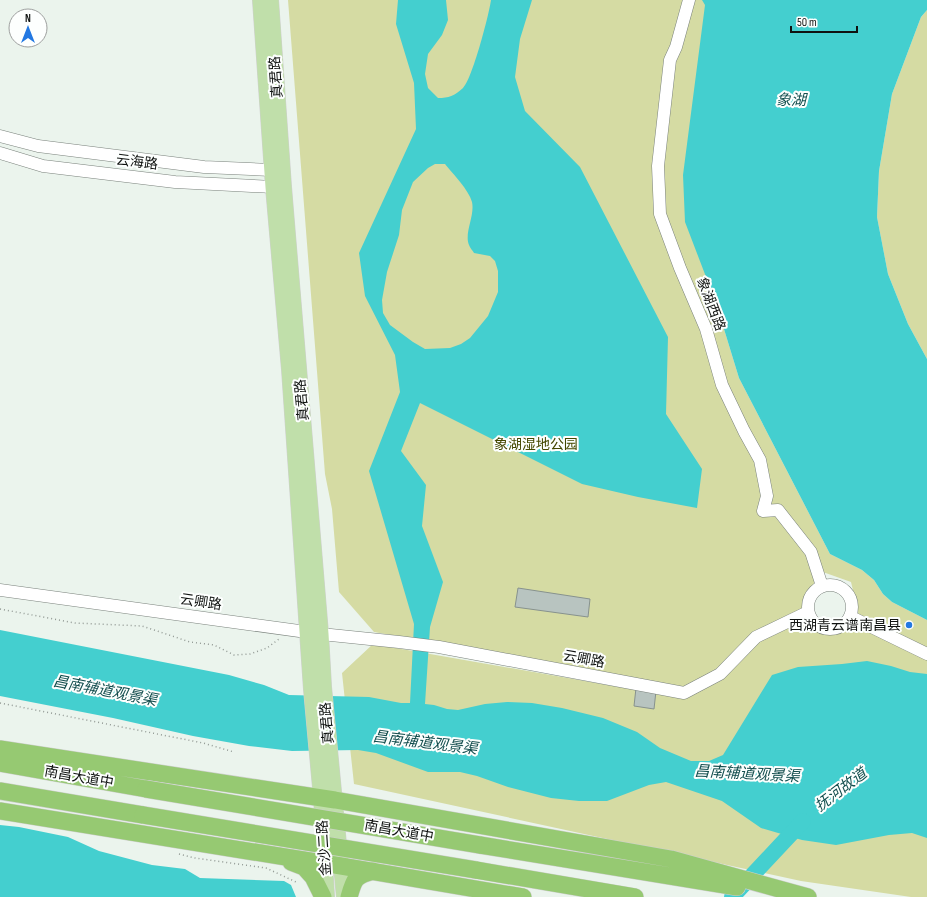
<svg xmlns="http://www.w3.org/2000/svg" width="927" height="897" viewBox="0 0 927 897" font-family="'Sofia Sans Condensed','Noto Sans SC',sans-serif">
  <rect width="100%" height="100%" fill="#ebf4ed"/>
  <path fill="#d5dba3" d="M288,0H708L716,303L739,378L830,554L862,570L874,580L883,594L892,602L927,620V897H911L801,881L354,784L342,673L373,644L682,698L759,641L804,621L829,633L853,624L857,607L851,582L820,571L801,611L691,688L374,632L339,592L332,509L325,474Z
    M927,10V359L908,324L888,274L877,217L879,171L892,94L921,17Z"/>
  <path fill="#44cfcf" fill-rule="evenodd" d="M398,0H446L448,20L442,35L428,54L425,74L428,88L438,98C449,98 454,96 463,88C472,80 489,15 491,0H532L520,39L515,77L525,111L580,167L668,337L666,414L702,469L697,508L638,497L582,484L420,403L401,451L426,485L422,526L443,582L430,627L425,704L434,705L447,709L458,710L485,704L507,702L532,703L562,708L603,718L637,732L660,748L691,761H709L723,755L772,675L798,667L842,664L867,661L891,666L910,672L927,674V838L912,833L889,835L836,845L802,840L761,828L722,801L666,782L649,785L607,801H579L551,798L508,787L477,776L460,772H428L376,753L358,750L292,751L249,746L193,736L113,718L0,696V630L229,675L264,685L289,695L369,697L401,703H410L414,624L369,471L400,392L395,355L365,296L359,253L416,129L414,83L396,24ZM435,164H445C453,174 469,190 472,202C475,216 464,233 469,245C470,248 473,251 474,253L490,256L495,261L498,271V292L488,316L470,338L461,344L450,348L425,349L413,342L390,325L383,313L382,300L387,272L399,235L402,210L413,182L428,168Z
    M702,0H927V10L921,17L892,94L879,171L877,217L888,274L908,324L927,359V620L892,602L883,594L874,580L862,570L830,554L739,378L716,303L685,222L683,175L705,5Z
    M0,825L19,827L68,837L99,851L152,865L185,869L200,878L284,881L291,885L296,897H0Z"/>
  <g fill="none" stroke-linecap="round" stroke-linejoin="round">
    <path stroke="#44cfcf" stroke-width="16" d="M732,897L803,821"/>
  </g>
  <path fill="#b8c4c0" stroke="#87928e" d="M518,588L590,599L588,617L515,607Z
    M636,688L656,691L654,709L634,706Z"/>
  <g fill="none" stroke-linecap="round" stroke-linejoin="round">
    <defs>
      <path id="minor" d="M689,0L676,47L670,60L658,166L660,214L680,268L706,329L722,385L744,431L760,460L767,496L763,511L778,510L811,552L822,586
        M0,136L38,146L204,167L271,170
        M0,153L43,166L175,182L273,187
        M808 607a22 22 0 1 1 44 0a22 22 0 1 1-44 0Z
        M0,590L321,634L399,642L439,647L684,693L720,674L756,637L808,612
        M851,617L927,654"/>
      <path id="major" d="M260,0L273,187L289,369L311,689L321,798L327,897
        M271,0L284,187L321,634L324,687L344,897"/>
      <path id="highway" d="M0,749L335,800L671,859L808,897
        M0,763L146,789
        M0,791L143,815
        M0,811L341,866L523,897
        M480,845L737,887
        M291,862L304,867L313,877L323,897
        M476,870L635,897
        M349,897C354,879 355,876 373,871"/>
    </defs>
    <use href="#minor" stroke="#7a827c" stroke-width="13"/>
    <use href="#major" stroke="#cfd0cf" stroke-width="16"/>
    <use href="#highway" stroke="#cfd0cf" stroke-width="18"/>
    <path stroke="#939a95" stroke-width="1.5" stroke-dasharray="1 3" stroke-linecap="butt" d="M0,609L75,623L142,626L190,642L214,645L234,655L250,654L267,648L279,639
      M0,703L203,743L234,752
      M179,854L195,858L266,868L296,882"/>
    <use href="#minor" stroke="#fff" stroke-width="12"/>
    <use href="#major" stroke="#c0dfaa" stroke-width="15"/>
    <use href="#highway" stroke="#96c972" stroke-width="17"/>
    <defs>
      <path id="highway-bridge" d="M146,789L480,845
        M143,815L476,870"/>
    </defs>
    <use href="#highway-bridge" stroke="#cfd0cf" stroke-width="18" stroke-linecap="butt"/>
    <use href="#highway-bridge" stroke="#96c972" stroke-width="17"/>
  </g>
  <circle fill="#2278e2" stroke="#fdfffe" stroke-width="1.5" cx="909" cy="625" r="4"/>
  <g text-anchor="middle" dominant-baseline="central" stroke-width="4" stroke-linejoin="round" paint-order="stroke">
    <g font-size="14" fill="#0f1210" stroke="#fdfffe">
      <text transform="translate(276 77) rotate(-94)">真君路</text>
      <text transform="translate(137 162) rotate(7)">云海路</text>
      <text transform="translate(711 304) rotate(69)">象湖西路</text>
      <text transform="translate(302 400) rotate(-95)">真君路</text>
      <text transform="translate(201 602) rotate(8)">云卿路</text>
      <text transform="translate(584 659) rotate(10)">云卿路</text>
      <text transform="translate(327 723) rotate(-95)">真君路</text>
      <text transform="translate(79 777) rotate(10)">南昌大道中</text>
      <text transform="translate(399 831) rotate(10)">南昌大道中</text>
      <text transform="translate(324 848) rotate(-94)">金沙二路</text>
    </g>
    <g font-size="14" fill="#444800" stroke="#fdfffe">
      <text x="536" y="444">象湖湿地公园</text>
    </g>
    <g font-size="14" fill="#0f1210" stroke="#fdfffe" text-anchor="end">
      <text x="901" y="625">西湖青云谱南昌县</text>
    </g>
    <g font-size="15" font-style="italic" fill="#134e4e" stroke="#fdfffe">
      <text x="791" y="100">象湖</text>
      <text transform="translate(105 691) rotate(11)">昌南辅道观景渠</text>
      <text transform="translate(425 743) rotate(7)">昌南辅道观景渠</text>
      <text transform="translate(747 774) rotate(3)">昌南辅道观景渠</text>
      <text transform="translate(841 790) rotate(-37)">抚河故道</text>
    </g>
  </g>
  <g transform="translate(28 28)"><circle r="19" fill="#fdfffe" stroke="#9ea09f"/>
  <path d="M0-3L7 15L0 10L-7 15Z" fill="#2278e2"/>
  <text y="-6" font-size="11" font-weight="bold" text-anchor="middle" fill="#0f1210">N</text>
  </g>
  <path d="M791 26v6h66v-6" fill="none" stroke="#0f1210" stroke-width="2"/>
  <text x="797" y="26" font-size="12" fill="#0f1210" stroke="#fdfffe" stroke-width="3" paint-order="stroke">50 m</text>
</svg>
